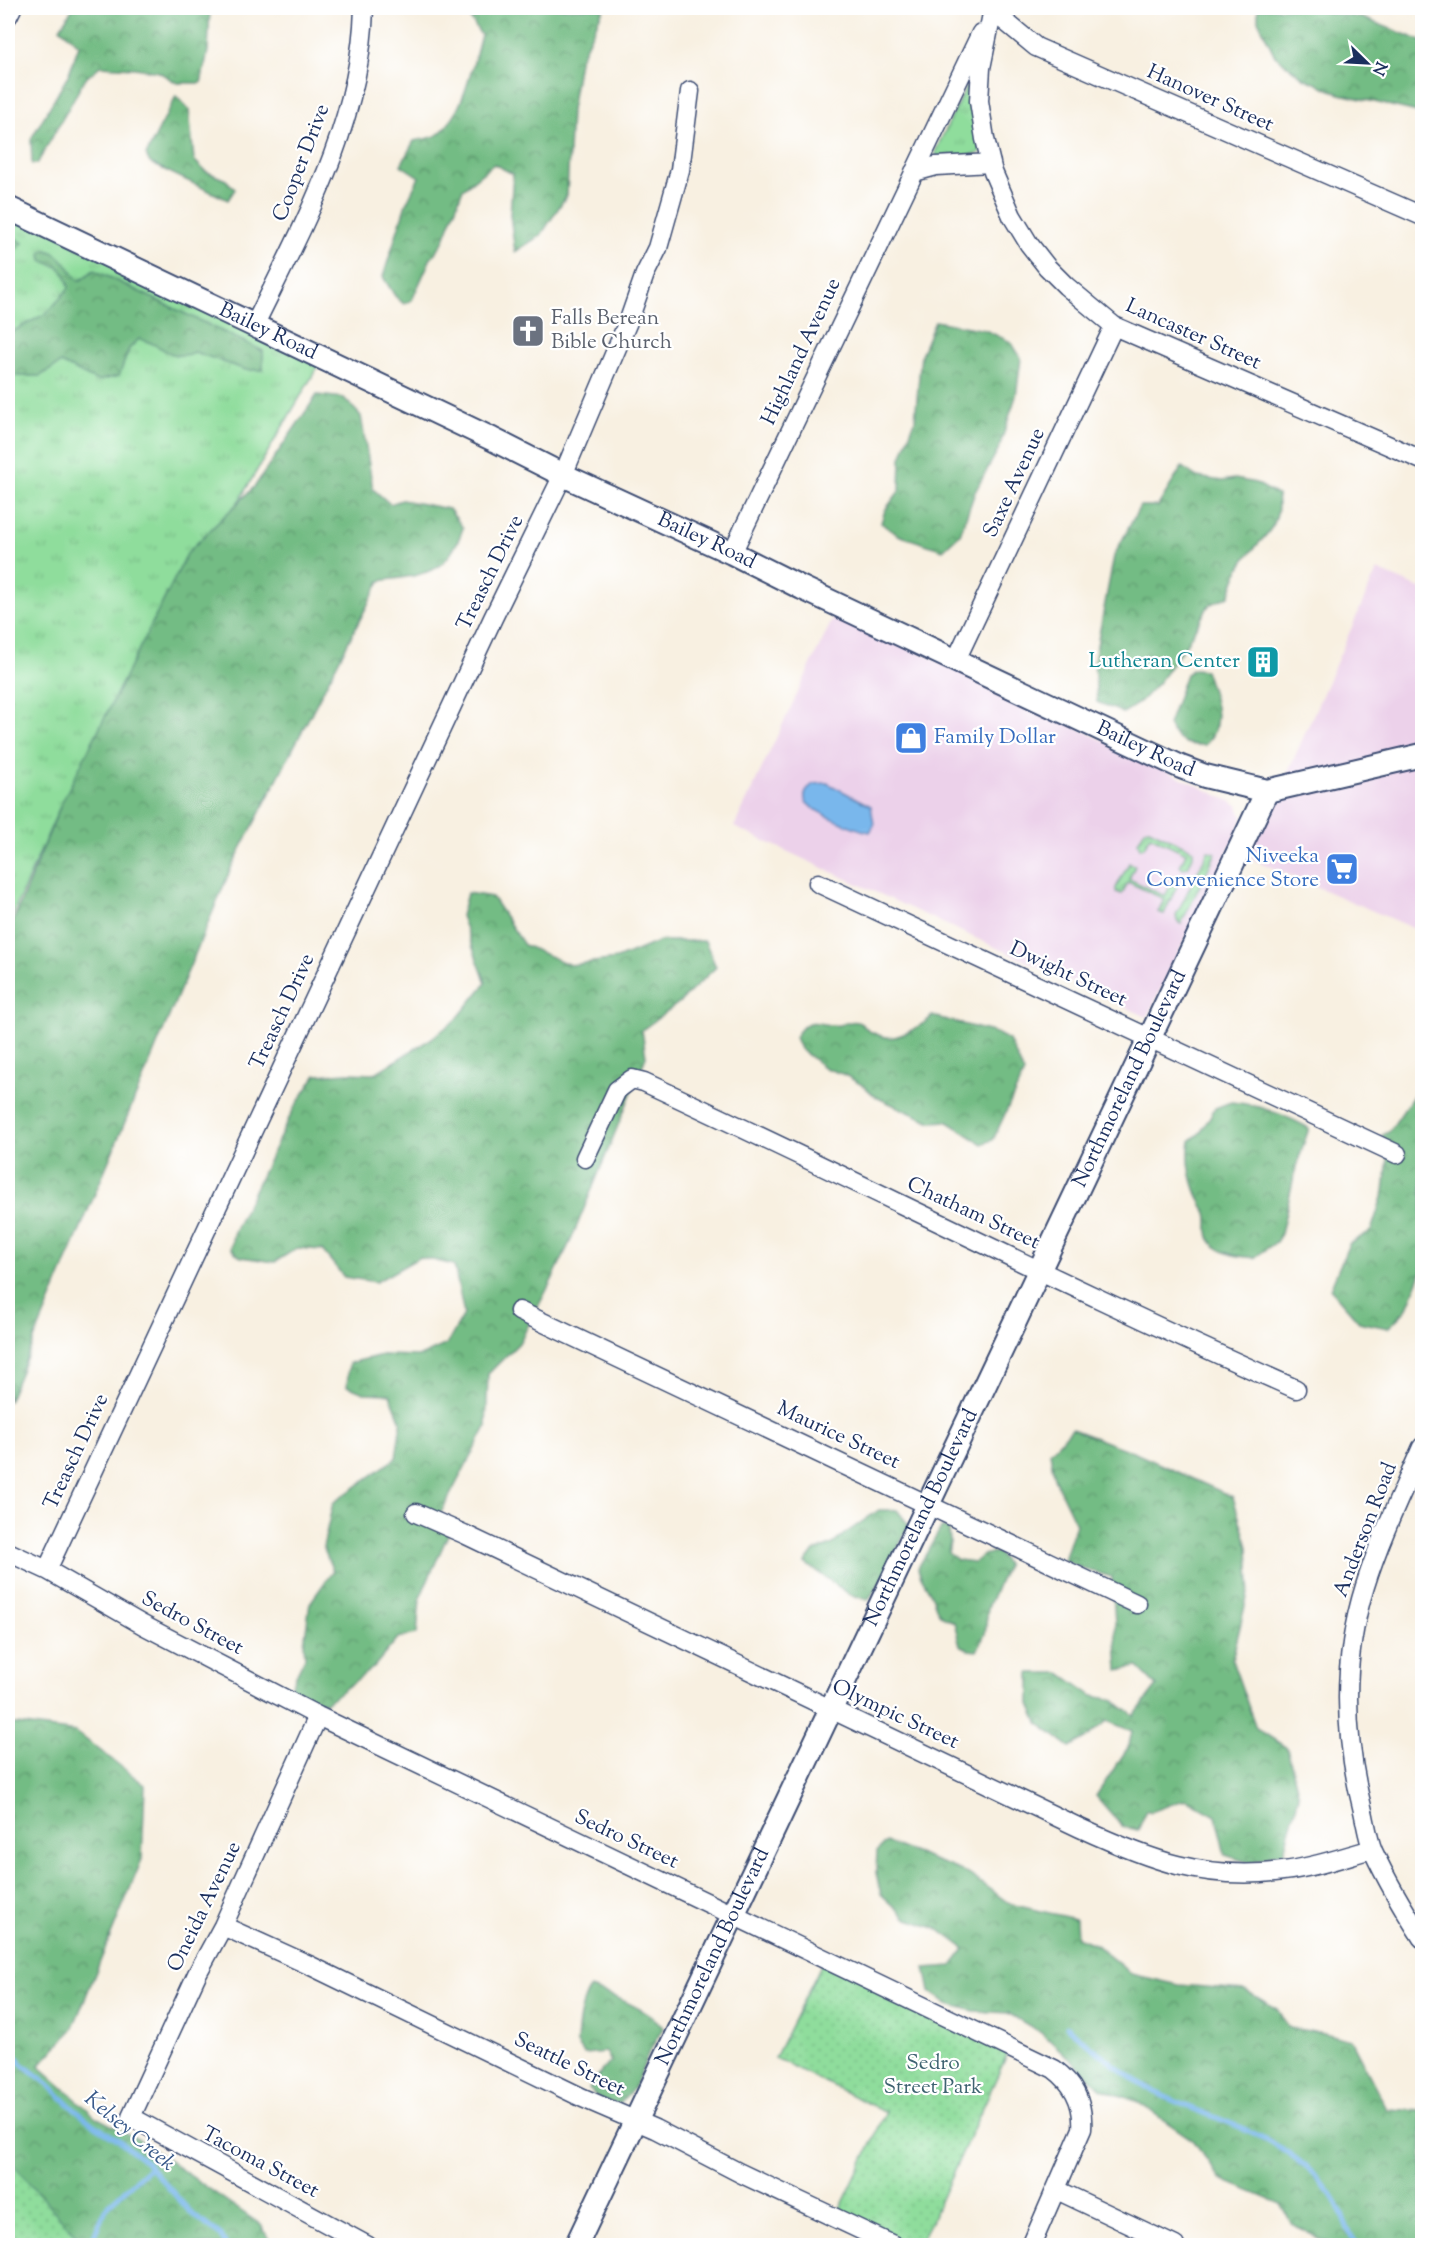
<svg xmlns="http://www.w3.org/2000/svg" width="1430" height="2253" viewBox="0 0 1430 2253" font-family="'Sorts Mill Goudy',serif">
  <defs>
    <pattern id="grass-tufts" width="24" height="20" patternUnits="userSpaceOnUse" patternTransform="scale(1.5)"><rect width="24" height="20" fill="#8fdd9c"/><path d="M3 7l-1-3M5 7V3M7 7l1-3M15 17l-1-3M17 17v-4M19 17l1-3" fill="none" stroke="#7bbe89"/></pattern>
    <pattern id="forest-crowns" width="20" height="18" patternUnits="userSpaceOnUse" patternTransform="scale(1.5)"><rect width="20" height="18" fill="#73bc84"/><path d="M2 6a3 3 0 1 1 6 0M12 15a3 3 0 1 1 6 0" fill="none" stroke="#5e996f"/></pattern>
    <pattern id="park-dots" width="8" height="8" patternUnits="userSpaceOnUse" patternTransform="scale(1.5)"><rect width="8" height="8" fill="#8fdd9c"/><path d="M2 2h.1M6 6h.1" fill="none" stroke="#7bbe89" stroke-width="1.8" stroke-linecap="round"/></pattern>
    <pattern id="garden-furrows" width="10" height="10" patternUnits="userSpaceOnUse" patternTransform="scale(1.5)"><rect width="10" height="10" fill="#8fdd9c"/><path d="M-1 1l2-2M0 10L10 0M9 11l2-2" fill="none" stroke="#7bbe89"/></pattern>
  </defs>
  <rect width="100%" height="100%" fill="#fff"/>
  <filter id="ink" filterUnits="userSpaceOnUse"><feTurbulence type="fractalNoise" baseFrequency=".0167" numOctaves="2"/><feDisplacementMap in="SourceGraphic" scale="12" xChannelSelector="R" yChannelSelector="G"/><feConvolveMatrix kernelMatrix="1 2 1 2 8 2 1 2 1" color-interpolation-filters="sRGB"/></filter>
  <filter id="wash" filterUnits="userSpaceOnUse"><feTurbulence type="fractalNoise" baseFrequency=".008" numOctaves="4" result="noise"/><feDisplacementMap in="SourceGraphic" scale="24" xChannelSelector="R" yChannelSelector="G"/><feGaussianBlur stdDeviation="1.35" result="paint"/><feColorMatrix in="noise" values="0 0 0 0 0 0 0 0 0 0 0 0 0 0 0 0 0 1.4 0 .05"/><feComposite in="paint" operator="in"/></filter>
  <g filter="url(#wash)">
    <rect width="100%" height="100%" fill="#f8f0e1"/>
    <path fill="#ecd1ea" d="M1377,570L1422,589V932L1238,853L1281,788Z
      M836,612L1238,805L1242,818L1238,830L1147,1017L734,827Z"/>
    <path fill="url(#grass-tufts)" stroke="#55867d" stroke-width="1.5" d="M970,86L981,152C973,158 950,153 937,156L935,152L966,87Z
      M8,207L323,358L62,802L8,925Z"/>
    <path fill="url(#forest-crowns)" stroke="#477671" stroke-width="1.5" d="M73,8H210L208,51L201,83H177L159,72L135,68L100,66L85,79L37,164H32L31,139L68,76L79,45L60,28Z
      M464,8H604L579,61L571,110L567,195L541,235L515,252L510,215L513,174L494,164L463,189L443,242L431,258L412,300L404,304L395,296L383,277L406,204L419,177L401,165L414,141C421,139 431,139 437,135C463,117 473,64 481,35Z
      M1258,8H1302L1363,18L1422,41V113L1340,94L1304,78L1275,56L1258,20Z
      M176,96L189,110L194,160L205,171L226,180L235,189L228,200L150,163L146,155Z
      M8,234L23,243L18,248L8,247Z
      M45,250C60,251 69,269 78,280H81L94,270L263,351V370H246L195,352C170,363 162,343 139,339L129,349L119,376L97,381L61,363L40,376H8V334L47,313L69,288C66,270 59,265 42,261L41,253Z
      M935,321L985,330L1011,342L1021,358L1016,396L999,448L975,492L960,534L943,550L898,535L881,523L885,510L900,490L901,458L915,420L921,355Z
      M317,395L344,398L361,416L373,489L390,504L402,500L449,509L463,528C447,576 424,574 380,581L231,868L8,1402V933L62,802L188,552L255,486Z
      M1182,467L1197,477L1222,481L1235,479L1256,483L1277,495C1283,531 1258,538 1242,564C1236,574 1233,585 1229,596L1209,605L1187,643L1159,682L1139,703L1123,713L1097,702L1094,661L1114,556L1140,506H1158Z
      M1194,669L1205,670C1213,695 1227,723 1205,745C1186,746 1178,742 1168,725L1186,674Z
      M467,893L492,897L524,945L570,965L617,959L660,941H705L716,967L680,1002L642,1030L646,1057L572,1238L552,1280L519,1343L488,1374L486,1427L436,1522L450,1530L420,1598L417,1634L398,1638L373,1668L325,1703L300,1696L289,1690L305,1657L304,1644L310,1603L333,1571L323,1547L333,1503L396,1458L401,1422L390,1394L364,1393L347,1386L349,1363L382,1355L420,1356L447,1344L464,1314L454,1265L420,1257L376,1282L344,1277L322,1250L297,1248L275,1262L241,1257L231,1249L233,1234L294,1108L316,1075L348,1073L374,1074L429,1040L456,1020L486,983L461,916Z
      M932,1016L996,1033L1009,1040L1024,1073L993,1140L982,1144L947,1121L932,1122L913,1114L876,1097L864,1086L845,1075L825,1068L800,1049L795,1037C812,1011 817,1028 839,1025C846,1024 849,1020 857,1022C863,1023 865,1029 871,1032C890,1041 897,1038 914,1029C921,1024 927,1023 932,1016Z
      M1422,1083V1271L1406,1310L1388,1328L1359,1322L1330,1289L1349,1244L1371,1231L1384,1191L1389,1151L1382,1135L1389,1132Z
      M1231,1102C1258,1104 1285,1115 1309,1128L1296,1167L1281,1234L1276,1242L1254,1258C1240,1256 1219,1255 1211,1241C1205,1233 1210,1222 1207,1213C1206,1210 1203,1208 1202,1205C1192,1186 1186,1162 1190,1141L1201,1132L1215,1108Z
      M1072,1429L1133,1452L1233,1497L1248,1547L1250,1585L1232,1660L1256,1728L1287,1748L1299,1796L1283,1854H1275L1250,1863L1225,1855L1216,1816L1186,1799L1151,1812L1147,1810L1138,1830L1122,1826L1096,1796L1129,1746L1132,1731L1107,1721L1089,1736L1070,1747L1039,1724L1030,1704V1673H1060L1093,1696L1113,1700L1134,1716L1157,1686L1138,1667L1118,1670L1112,1577L1081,1568L1064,1560L1076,1524L1054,1478L1050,1452Z
      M879,1510H897L909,1525L884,1577L868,1600L849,1594L805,1563L814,1551L832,1545L843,1535Z
      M941,1528H949L950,1542L948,1553L958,1560L974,1562L983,1555L997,1552L1007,1565L988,1607L985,1634L977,1651L968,1650L960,1645L954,1622C933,1613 939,1610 931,1594C926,1584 920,1578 918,1568Z
      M8,1724H17L76,1732L145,1785L142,1859L72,2030L39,2066L96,2117L139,2140L261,2225L273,2245L8,2246Z
      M886,1842L967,1873L1010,1904L1076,1919L1077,1937L1096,1945L1131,1974L1179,1985L1245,1990L1277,2009L1289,2028L1324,2033L1351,2040L1387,2109L1422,2111V2245H1331L1292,2224L1281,2204L1220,2179L1194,2141L1136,2101L1102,2089L1043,2034L1008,2013L974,2011L948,2004L930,1991L925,1968L952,1966L965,1949L938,1929L908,1919L881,1894L876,1873L877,1851Z
      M590,1988C608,1993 654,2012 663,2028C658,2036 653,2045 649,2053C638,2077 639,2088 617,2105L599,2099L589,2089L602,2070L611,2062L606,2052L584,2054L577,2044C578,2025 580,2005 590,1988Z"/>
    <path fill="url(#park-dots)" stroke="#55867d" stroke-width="1.5" d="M824,1959L1010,2048L920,2245H895L836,2218L886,2112L775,2058Z
      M8,2159L84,2245H8Z"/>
    <path fill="url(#garden-furrows)" stroke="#55867d" stroke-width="1.5" d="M1147,828L1193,850V856L1188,867L1183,868L1180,866L1186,853L1150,836L1144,847L1140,848L1138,842L1145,829Z
      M1208,851L1216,853L1181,924L1177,921L1176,915Z
      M1129,863L1135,866L1129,879L1165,896L1171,884H1175L1177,886L1164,914L1158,912L1164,899L1128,882L1122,894L1116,892V888Z"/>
    <path fill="#79b7ec" stroke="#4a73a5" stroke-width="1.5" d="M827,783L871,806L874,825L870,832C858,830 809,811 805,800C803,793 808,788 813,784Z"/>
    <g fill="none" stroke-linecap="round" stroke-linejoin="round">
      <path stroke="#79b7ec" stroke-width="5" d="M1067,2027C1095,2049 1124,2075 1155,2092C1202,2116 1258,2127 1299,2161C1315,2174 1331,2191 1340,2210C1346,2222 1348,2235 1359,2246
        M8,2046L22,2064L48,2084L74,2109L94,2125L119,2140L146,2162L191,2213L221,2236L226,2246
        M89,2246L108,2205L150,2167"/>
    </g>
  </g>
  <g filter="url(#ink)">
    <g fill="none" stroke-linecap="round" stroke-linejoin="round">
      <defs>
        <path id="minor" d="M989,8L1036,47L1422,216
          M993,9L981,68L979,101L985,139L993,172L1012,216L1029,244L1047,267L1066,286L1114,326L1422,460
          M8,16L12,8
          M914,172L936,166L991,163
          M254,326C303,226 361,122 364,8
          M732,553L981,33
          M956,660L1114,326
          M818,883L1397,1154
          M585,1158L617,1090L632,1079L644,1082C862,1183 1076,1292 1296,1389
          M519,1311L1137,1604
          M1422,1447C1402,1493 1380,1538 1365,1586C1342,1659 1344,1737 1363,1811C1366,1824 1368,1839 1373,1851C1387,1881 1404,1910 1422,1938
          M416,1513L464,1534L1080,1828C1150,1860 1204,1881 1283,1871C1313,1868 1343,1857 1372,1849
          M8,1552L47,1570L143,1625L318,1716L1054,2069C1074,2084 1084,2103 1082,2129L1031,2246
          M47,1570L493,618L563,475L630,317L645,274L658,248L680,170L690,91
          M318,1716L223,1926L197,1974L131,2117L368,2246
          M223,1926L309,1965L583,2098L655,2129L740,2173L895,2246
          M1057,2190L1175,2246"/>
        <g id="tertiary">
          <path id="s1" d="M8,208L492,439L563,475L732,553L802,588L1181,767L1205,776L1267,791L1422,755"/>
          <path id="s2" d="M576,2246L1267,791"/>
        </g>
      </defs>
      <use href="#minor" stroke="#3c4c72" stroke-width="21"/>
      <use href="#tertiary" stroke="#3c4c72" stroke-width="26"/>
      <use href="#minor" stroke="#fff" stroke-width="18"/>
      <use href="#tertiary" stroke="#fff" stroke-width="22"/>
    </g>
  </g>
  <defs>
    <symbol id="church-square" viewBox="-11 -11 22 22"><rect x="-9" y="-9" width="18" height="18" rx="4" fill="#6b7280" stroke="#fff"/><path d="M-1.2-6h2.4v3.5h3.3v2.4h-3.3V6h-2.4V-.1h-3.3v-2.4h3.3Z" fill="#fff"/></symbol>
    <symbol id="building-square" viewBox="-11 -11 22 22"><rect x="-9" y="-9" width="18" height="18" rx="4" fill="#0f9aa8" stroke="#fff"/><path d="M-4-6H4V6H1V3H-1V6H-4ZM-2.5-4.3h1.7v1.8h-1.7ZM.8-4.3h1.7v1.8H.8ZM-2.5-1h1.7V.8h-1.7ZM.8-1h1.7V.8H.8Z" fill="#fff"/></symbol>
    <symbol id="shop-square" viewBox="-11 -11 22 22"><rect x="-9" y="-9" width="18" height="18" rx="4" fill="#3f7fe0" stroke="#fff"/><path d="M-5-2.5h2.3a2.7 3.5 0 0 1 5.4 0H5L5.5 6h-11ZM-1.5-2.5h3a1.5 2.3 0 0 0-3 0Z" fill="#fff"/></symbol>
    <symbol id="supermarket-square" viewBox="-11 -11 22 22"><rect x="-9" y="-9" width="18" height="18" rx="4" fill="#3f7fe0" stroke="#fff"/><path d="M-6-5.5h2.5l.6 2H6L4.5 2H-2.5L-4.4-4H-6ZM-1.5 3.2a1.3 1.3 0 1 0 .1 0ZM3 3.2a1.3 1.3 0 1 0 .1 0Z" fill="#fff"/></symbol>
  </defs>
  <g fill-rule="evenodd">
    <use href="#church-square" x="509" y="312" width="38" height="38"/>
    <use href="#building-square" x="1244" y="643" width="38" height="38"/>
    <use href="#shop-square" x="892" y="719" width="38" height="38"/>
    <use href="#supermarket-square" x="1323" y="850" width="38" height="38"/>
  </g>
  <g text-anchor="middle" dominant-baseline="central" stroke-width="4.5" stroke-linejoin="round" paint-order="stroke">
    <g font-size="21" fill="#1b2f5e" stroke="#fff">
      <text transform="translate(1210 99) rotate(24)">Hanover Street</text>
      <text transform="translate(302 163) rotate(-69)">Cooper Drive</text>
      <text stroke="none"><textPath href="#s1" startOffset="288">Bailey Road</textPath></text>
      <text transform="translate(1193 335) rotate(24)">Lancaster Street</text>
      <text transform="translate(802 352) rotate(-65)">Highland Avenue</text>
      <text transform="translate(1015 483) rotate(-65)">Saxe Avenue</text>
      <text stroke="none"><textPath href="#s1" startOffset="774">Bailey Road</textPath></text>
      <text transform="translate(491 573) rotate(-64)">Treasch Drive</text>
      <text stroke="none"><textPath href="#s1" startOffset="1260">Bailey Road</textPath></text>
      <text transform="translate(1068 975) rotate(25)">Dwight Street</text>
      <text transform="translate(283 1012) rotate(-65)">Treasch Drive</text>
      <text stroke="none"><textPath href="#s2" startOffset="1292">Northmoreland Boulevard</textPath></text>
      <text transform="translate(973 1214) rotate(25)">Chatham Street</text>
      <text transform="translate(838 1436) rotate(25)">Maurice Street</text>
      <text transform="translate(77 1452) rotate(-65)">Treasch Drive</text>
      <text stroke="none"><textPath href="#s2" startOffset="806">Northmoreland Boulevard</textPath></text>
      <text transform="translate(1366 1530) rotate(-69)">Anderson Road</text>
      <text transform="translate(192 1624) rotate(28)">Sedro Street</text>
      <text transform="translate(895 1715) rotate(25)">Olympic Street</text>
      <text transform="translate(626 1840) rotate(25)">Sedro Street</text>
      <text transform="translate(205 1907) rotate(-64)">Oneida Avenue</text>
      <text stroke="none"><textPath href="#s2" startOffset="320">Northmoreland Boulevard</textPath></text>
      <text transform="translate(569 2065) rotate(26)">Seattle Street</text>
      <text transform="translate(260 2163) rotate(28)">Tacoma Street</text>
    </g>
    <g font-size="21" fill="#5b616d" stroke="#fff" text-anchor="start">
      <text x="551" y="319">Falls Berean<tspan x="551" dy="24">Bible Church</tspan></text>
    </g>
    <g font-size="21" fill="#0d838f" stroke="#fff" text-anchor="end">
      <text x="1240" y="662">Lutheran Center</text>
    </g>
    <g font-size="21" fill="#366cbe" stroke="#fff" text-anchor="start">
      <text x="934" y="738">Family Dollar</text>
      <text x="1319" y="857" text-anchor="end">Niveeka<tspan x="1319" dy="24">Convenience Store</tspan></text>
    </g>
    <g font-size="21" fill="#3e6371" stroke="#fff">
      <text x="933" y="2064">Sedro<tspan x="933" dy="24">Street Park</tspan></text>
    </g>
    <g font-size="22" font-style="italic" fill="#375889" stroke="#fff">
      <text transform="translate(129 2132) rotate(40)">Kelsey Creek</text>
    </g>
  </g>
  <rect width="1430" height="2253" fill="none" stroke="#fff" stroke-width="30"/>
  <g transform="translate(1367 63) rotate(114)" stroke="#ffffff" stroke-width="4.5" paint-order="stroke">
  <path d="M0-4.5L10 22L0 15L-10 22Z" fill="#1b2f5e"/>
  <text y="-9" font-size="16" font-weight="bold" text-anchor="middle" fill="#1b2f5e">N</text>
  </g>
</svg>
